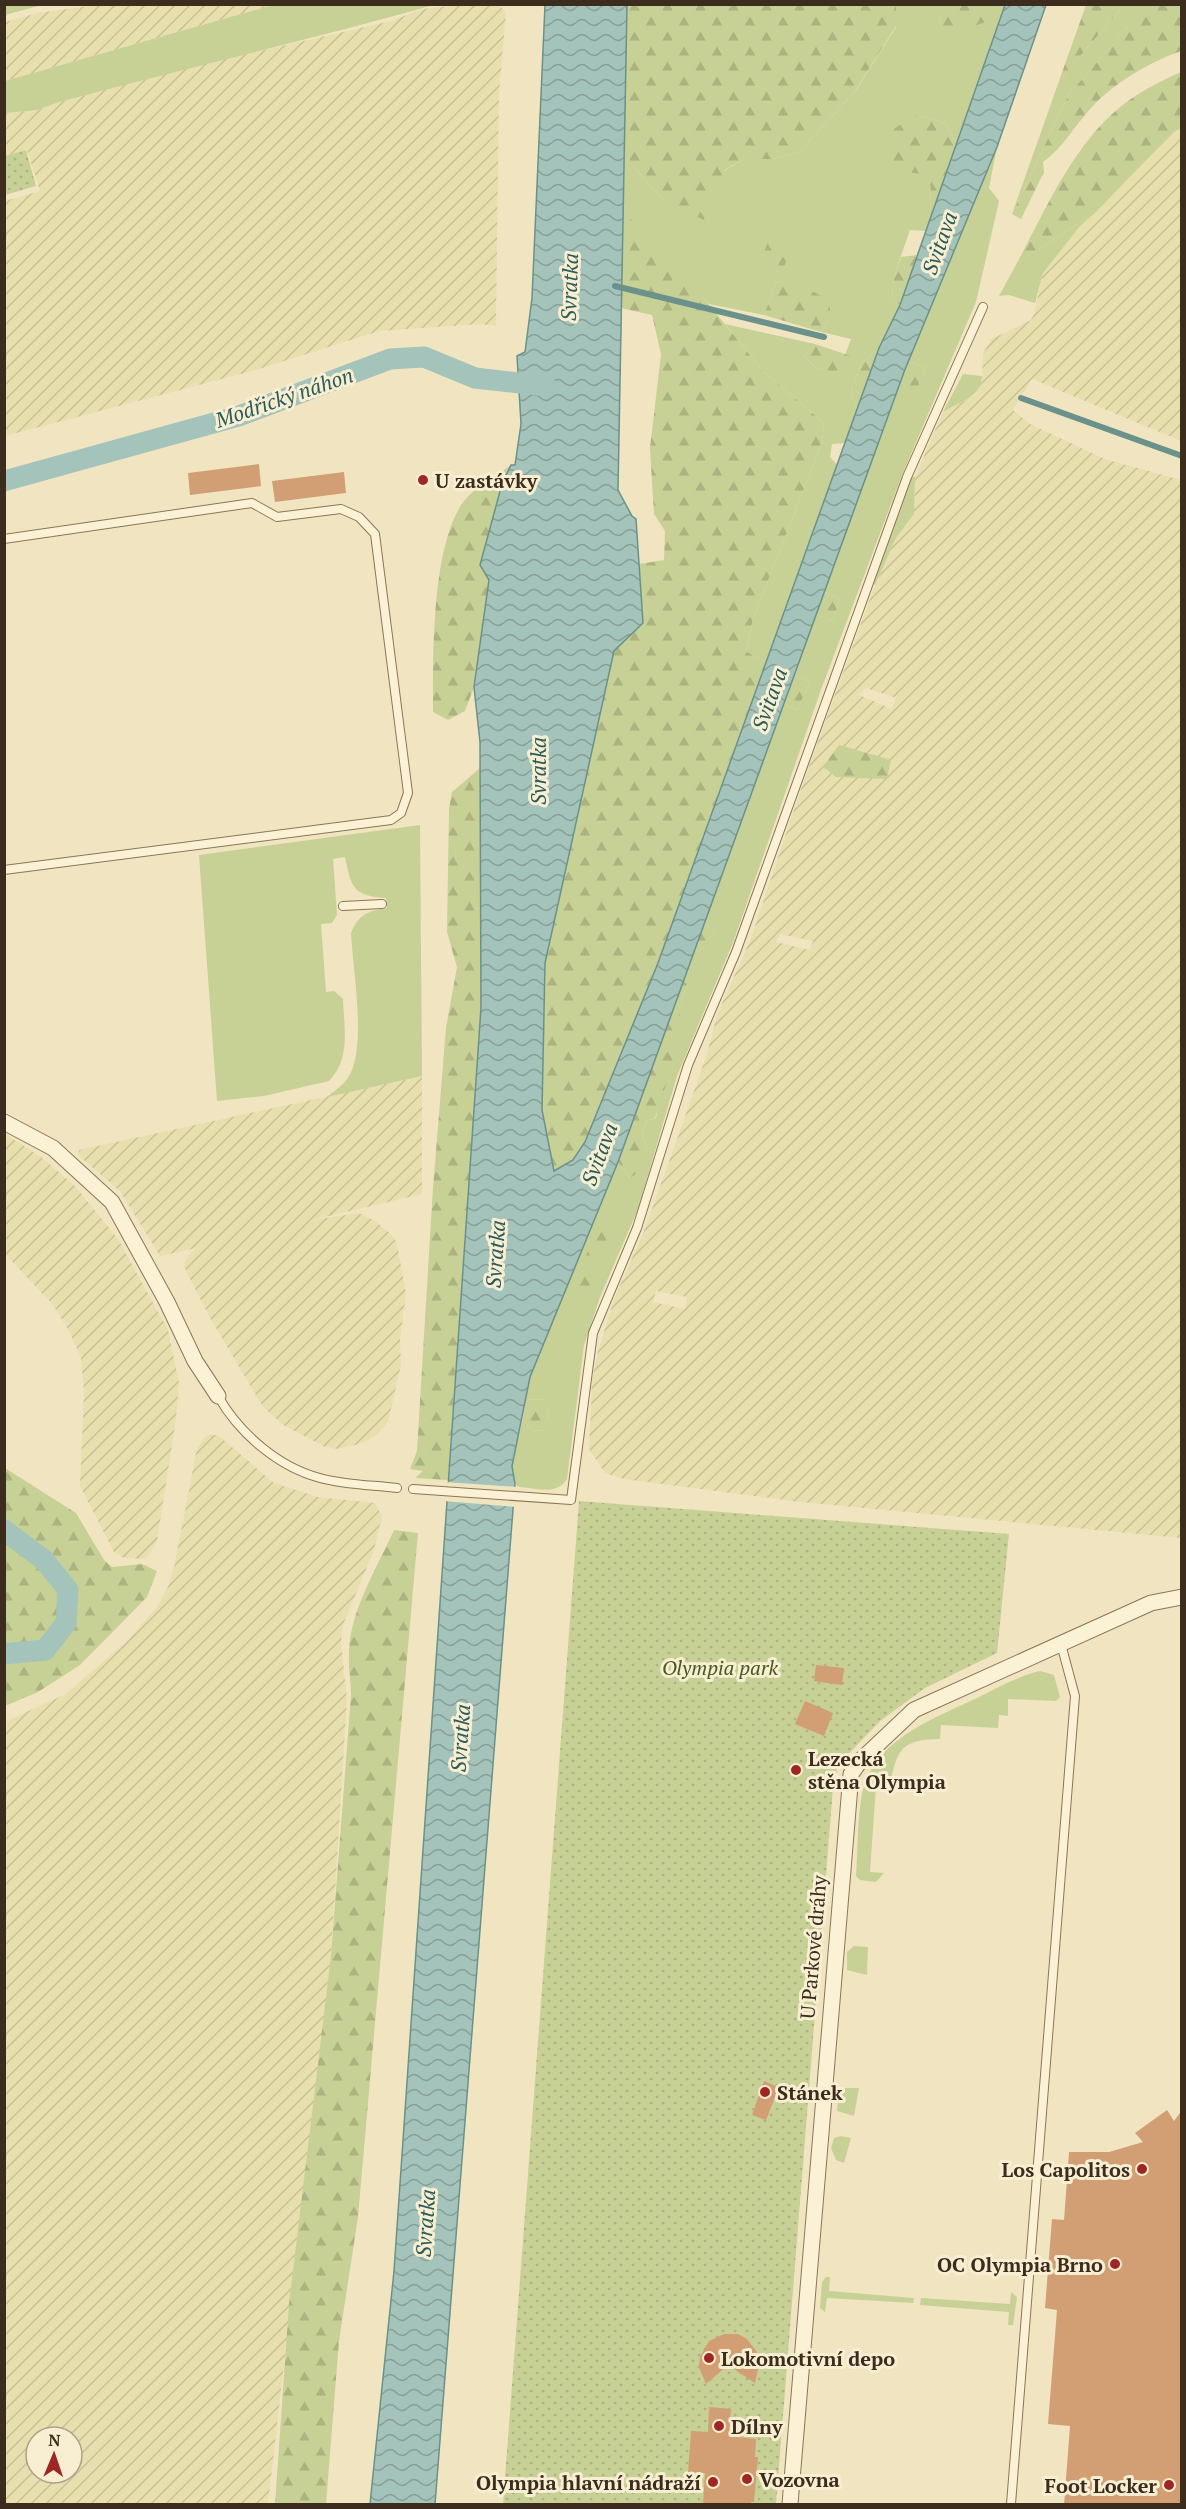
<svg xmlns="http://www.w3.org/2000/svg" width="1186" height="2509" viewBox="0 0 1186 2509" font-family="'PT Serif',serif">
  <defs>
    <pattern id="farmland-furrows" width="10" height="10" patternUnits="userSpaceOnUse" patternTransform="scale(1.5)"><rect width="10" height="10" fill="#e7e0ae"/><path d="M-1 1l2-2M0 10L10 0M9 11l2-2" fill="none" stroke="#c7c095"/></pattern>
    <pattern id="forest-firs" width="22" height="20" patternUnits="userSpaceOnUse" patternTransform="scale(1.5)"><rect width="22" height="20" fill="#c7d095"/><path d="M5 1l3.5 6h-7zM16 11l3.5 6h-7z" fill="#acb380"/></pattern>
    <pattern id="park-dots" width="8" height="8" patternUnits="userSpaceOnUse" patternTransform="scale(1.5)"><rect width="8" height="8" fill="#c7d095"/><path d="M2 2h.1M6 6h.1" fill="none" stroke="#acb380" stroke-width="1.8" stroke-linecap="round"/></pattern>
    <pattern id="water-waves" width="16" height="10" patternUnits="userSpaceOnUse" patternTransform="scale(1.5)"><rect width="16" height="10" fill="#a4c3bb"/><path d="M0 5q4-4 8 0t8 0" fill="none" stroke="#879f97"/></pattern>
  </defs>
  <rect width="100%" height="100%" fill="#f1e5c1"/>
  <path fill="url(#farmland-furrows)" fill-rule="evenodd" d="M95,5H273L5,81V22L38,13Z
    M456,5H499L506,13L499,93L496,326L480,324L379,331L256,370L5,436V201L40,191L27,150L5,156V113L38,110L56,103L193,66L391,21L422,9Z
    M1181,128V441L1032,379L1013,410L1030,424L1105,459L1181,480V1538L800,1502L624,1479L605,1473L589,1449L592,1380L598,1351L614,1299L644,1231L666,1170L707,1054L717,1015L751,938L804,780L875,585L896,538L914,514L915,477L943,412L975,395L982,381L983,354L991,339L1031,320L1034,314L1043,273L1059,252L1080,226L1172,133ZM866,688L896,698L892,709L859,695ZM780,934L812,941H813L809,950L776,942ZM656,1291L687,1297L685,1309L653,1302Z
    M422,1076V1194L312,1220L359,1213L375,1221L393,1236L397,1244L406,1294L400,1340L401,1365L388,1422L378,1434L363,1443L338,1449L325,1447L283,1425L263,1407L210,1318L184,1267L185,1259L196,1248L160,1256L120,1191L78,1155L79,1150Z
    M5,1134L41,1157L74,1185L118,1239L168,1330L179,1383L176,1419L157,1541L146,1559L124,1558L114,1552L80,1486L84,1392L81,1358L69,1331L53,1305L5,1254Z
    M211,1434L219,1436L274,1483L318,1497L375,1503L382,1516L374,1550L343,1625L341,1643L347,1699L331,1956L268,2504H5L4,1722L64,1695L127,1641L157,1607L168,1587L174,1567L197,1448L205,1437ZM36,2437H72V2473H36Z"/>
  <path fill="#c7d095" d="M5,4H42V5L5,15Z
    M273,5H434C309,40 182,69 56,103L38,110L5,113V81Z
    M896,5H944L939,24L991,20V5H1005L956,143L946,123L916,115L906,172L930,174L931,216L926,231L910,230L894,276L892,298L900,305L879,348L861,364L851,391L857,410L845,443L832,444L830,457L837,465L765,663L746,651L753,619L822,443L824,423L764,372L725,324L815,344L804,356L816,368L843,373L850,357L845,355L851,339L821,332L830,317C812,291 808,287 777,281L764,315L709,304L622,210L623,155L666,203L745,159H772L799,152L856,90L896,27Z
    M1124,5H1156L1128,27L1069,94L1012,214L1059,81Z
    M997,147L989,188L999,201L976,302L902,475L822,687L734,940L677,1076L638,1209L600,1297L584,1345L567,1479C556,1496 538,1488 519,1487L515,1484L512,1466L523,1418L532,1431L543,1430L549,1417L547,1400L526,1399L530,1377L618,1162L630,1178L647,1148L642,1135L646,1121L656,1118L678,1009L687,984L683,980L695,949L704,956L716,932L704,923L784,704L797,710L810,682L794,675L816,614L833,621L840,598L824,593L897,390L914,395L926,368L909,361Z
    M1095,213L1080,226L1043,273L1035,303L1009,295L999,296L1017,263Z
    M963,374L982,376C982,397 959,402 943,412Z
    M912,476L915,477L914,514L896,538L875,585L873,584Z
    M420,825L422,1076L327,1097C337,1089 347,1083 352,1070C365,1037 353,970 351,933C359,914 368,911 387,908L386,898C353,896 351,887 345,857L333,859L337,915L332,923L321,924L326,992L334,991L343,999C344,1029 351,1058 329,1081L264,1096L217,1101L199,855Z
    M1040,1671L1054,1675L1060,1697L1056,1701L1008,1699V1716L999,1715L998,1728L941,1725L940,1739C901,1739 896,1751 890,1786H876L870,1872L884,1873L876,1882L860,1880L856,1876C858,1850 857,1802 866,1780C884,1736 937,1717 977,1698C997,1688 1018,1676 1040,1671Z
    M854,1946L868,1947L867,1975L847,1970V1952Z
    M844,2088H859L854,2116L837,2111L839,2092Z
    M841,2136L851,2138L844,2163L836,2160L831,2148L834,2138Z
    M826,2277H830L829,2291L914,2298L913,2303L827,2298L825,2312L820,2308L822,2282Z
    M1011,2292L1017,2297L1013,2325H1008L1009,2312L920,2305L921,2298L1010,2304Z"/>
  <path fill="url(#forest-firs)" d="M944,4L991,5V20L961,31L939,24Z
    M1156,4L1181,5V51C1150,62 1115,82 1092,107C1075,125 1063,148 1043,162L1044,172L1021,219L1012,214L1069,94L1128,27Z
    M627,5H896V26L855,91L799,152L772,159H745L724,170L704,220L666,203L623,155Z
    M1086,5H1124L1059,81Z
    M1181,72V128L1172,133L1095,213L1017,263C1044,213 1069,154 1111,115C1131,96 1156,83 1181,72Z
    M916,115L946,123L956,143L931,216L930,175L906,172L893,164L892,130Z
    M622,210L683,273L764,372L824,423L822,443L753,619L746,651L765,663L658,963L585,1142L573,1160L554,1171L542,1110L545,963L614,651L643,623L639,564L664,560L665,531L654,514L650,448L661,354L652,315L621,308Z
    M777,238L791,248L784,267L771,266L763,255L768,242Z
    M917,255L900,305L892,298L894,276L901,257Z
    M777,281L803,286L830,301V317L821,332L764,315Z
    M815,344L851,356L844,374L816,368L804,356Z
    M879,348L857,410L851,391L861,364Z
    M909,361L926,368L914,396L897,390Z
    M511,465L502,483L480,565L489,579L474,687L465,711L448,720L433,712C433,657 431,545 464,501C476,486 496,476 511,465Z
    M824,593L840,598L833,621L816,614Z
    M794,675L810,682L797,710L784,704Z
    M839,745L891,760L887,779L836,777L823,767Z
    M480,768L481,1008L448,1480L415,1478L423,1471L410,1469L417,1451L433,1188L446,1028L457,967L447,932L449,809L452,792Z
    M704,923L716,932L705,957L695,949Z
    M683,980L687,984L678,1009L685,1027L655,1118L646,1121L642,1135L647,1148L642,1170L630,1178L618,1162Z
    M597,1228L611,1233L584,1300L572,1292Z
    M526,1399L547,1400L549,1416L544,1430L532,1431L523,1418Z
    M5,1468L76,1513L104,1560L112,1567L142,1564L157,1571L147,1597L80,1665L38,1692L5,1706Z
    M394,1530L418,1533L358,2217L339,2341L326,2504H275L289,2304L331,1956L351,1695C351,1681 348,1667 349,1653C350,1610 377,1568 394,1530Z"/>
  <path fill="url(#park-dots)" d="M26,150L36,186L5,195V156Z
    M579,1501L1009,1534L997,1653L925,1688L880,1721L838,1765L833,1787L776,2504H503Z"/>
  <path fill="url(#water-waves)" stroke="#6a928a" stroke-width="1.5" d="M545,5H627L618,490L632,516L636,519L643,623L614,651L545,963L542,1110L554,1171L573,1160L585,1142L658,963L879,348L900,305L1005,5H1046L997,147L904,372L618,1162L530,1377L512,1466L515,1484L435,2504H370L394,2271L481,1008L480,742L474,687L489,580L480,565L502,484L511,465H515L521,424L517,356L525,352L532,298Z"/>
  <path fill="#f1e5c1" d="M445,1482L518,1487L516,1507L444,1501Z"/>
  <g fill="none" stroke-linecap="round" stroke-linejoin="round">
    <path stroke="#6a928a" stroke-width="6" d="M615,286L824,337
      M1021,398L1182,456"/>
    <path stroke="#a4c3bb" stroke-width="21" d="M4,481L239,416L390,359L424,357L475,378L546,386
      M4,1530L44,1560L68,1590L66,1623L45,1650L4,1654"/>
  </g>
  <path fill="#d29f75" d="M259,464L261,486L190,495L188,473Z
    M344,472L346,493L275,502L272,481Z
    M816,1665L844,1668L842,1685L814,1681Z
    M805,1701L833,1713L824,1736L795,1724Z
    M764,2081L779,2087L766,2120L752,2115Z
    M1167,2110L1174,2121L1182,2110V2505H1064L1070,2426L1048,2424L1057,2310L1045,2308L1052,2219L1064,2220L1069,2152H1109L1143,2142L1135,2133Z
    M724,2334H738L747,2339L757,2352L759,2365L755,2383L728,2365L706,2384L699,2367L700,2357L709,2341Z
    M709,2407L731,2409L729,2436L756,2439L755,2457H758L754,2502H751V2505H703L705,2473L688,2472L691,2431L708,2432Z"/>
  <g fill="none" stroke-linecap="round" stroke-linejoin="round">
    <defs>
      <path id="lane" d="M4,539L252,503L277,517L341,509L359,517L375,534L408,793L401,813L391,820L4,870
        M343,906L382,904
        M218,1396C239,1433 278,1467 320,1478C345,1485 372,1485 397,1488
        M413,1489L571,1500L593,1333L637,1228L688,1065L736,952L907,477L983,307
        M1011,2504L1075,1696L1061,1644"/>
      <path id="street" d="M4,1122L53,1148L112,1202L167,1302L195,1361L218,1396
        M790,2504L851,1774L861,1760L914,1710L1151,1603L1182,1597"/>
    </defs>
    <use href="#lane" stroke="#8c7557" stroke-width="10"/>
    <use href="#street" stroke="#8c7557" stroke-width="17"/>
    <use href="#lane" stroke="#fbf1d5" stroke-width="8"/>
    <use href="#street" stroke="#fbf1d5" stroke-width="15"/>
  </g>
  <g fill="#9f2723" stroke="#f8eed2" stroke-width="2">
    <circle cx="423" cy="480" r="6"/>
    <circle cx="796" cy="1770" r="6"/>
    <circle cx="765" cy="2092" r="6"/>
    <circle cx="1142" cy="2169" r="6"/>
    <circle cx="1115" cy="2264" r="6"/>
    <circle cx="709" cy="2358" r="6"/>
    <circle cx="719" cy="2426" r="6"/>
    <circle cx="747" cy="2479" r="6"/>
    <circle cx="713" cy="2482" r="6"/>
    <circle cx="1169" cy="2485" r="6"/>
  </g>
  <g text-anchor="middle" dominant-baseline="central" stroke-width="6" stroke-linejoin="round" paint-order="stroke">
    <g font-size="20" font-weight="bold" fill="#3b2c1d" stroke="#f8eed2" text-anchor="start">
      <text x="435" y="480">U zastávky</text>
      <text x="808" y="1758">Lezecká<tspan x="808" dy="23">stěna Olympia</tspan></text>
      <text x="777" y="2092">Stánek</text>
      <text x="1130" y="2169" text-anchor="end">Los Capolitos</text>
      <text x="1103" y="2264" text-anchor="end">OC Olympia Brno</text>
      <text x="721" y="2358">Lokomotivní depo</text>
      <text x="731" y="2426">Dílny</text>
      <text x="759" y="2479">Vozovna</text>
      <text x="701" y="2482" text-anchor="end">Olympia hlavní nádraží</text>
      <text x="1157" y="2485" text-anchor="end">Foot Locker</text>
    </g>
    <g font-size="20" font-style="italic" fill="#495822" stroke="#f8eed2">
      <text x="720" y="1667">Olympia park</text>
    </g>
    <g font-size="20" fill="#3b2c1d" stroke="#f8eed2">
      <text transform="translate(813 1947) rotate(-85)">U Parkové dráhy</text>
    </g>
    <g font-size="21" font-style="italic" fill="#2b5b5a" stroke="#f8eed2">
      <text transform="translate(939 243) rotate(-70)">Svitava</text>
      <text transform="translate(569 287) rotate(-88)">Svratka</text>
      <text transform="translate(284 397) rotate(-19)">Modřický náhon</text>
      <text transform="translate(769 699) rotate(-70)">Svitava</text>
      <text transform="translate(538 771) rotate(-90)">Svratka</text>
      <text transform="translate(599 1154) rotate(-69)">Svitava</text>
      <text transform="translate(495 1254) rotate(-86)">Svratka</text>
      <text transform="translate(460 1738) rotate(-86)">Svratka</text>
      <text transform="translate(425 2223) rotate(-86)">Svratka</text>
    </g>
  </g>
  <rect width="1186" height="2509" fill="none" stroke="#3b2c1d" stroke-width="12"/>
  <g transform="translate(54 2455) rotate(2)"><circle r="28" fill="#f8eed2" stroke="#aca08a" stroke-width="1.5"/>
  <path d="M0-4.5L10 22L0 15L-10 22Z" fill="#9f2723"/>
  <text y="-9" font-size="16" font-weight="bold" text-anchor="middle" fill="#3b2c1d">N</text>
  </g>
</svg>
